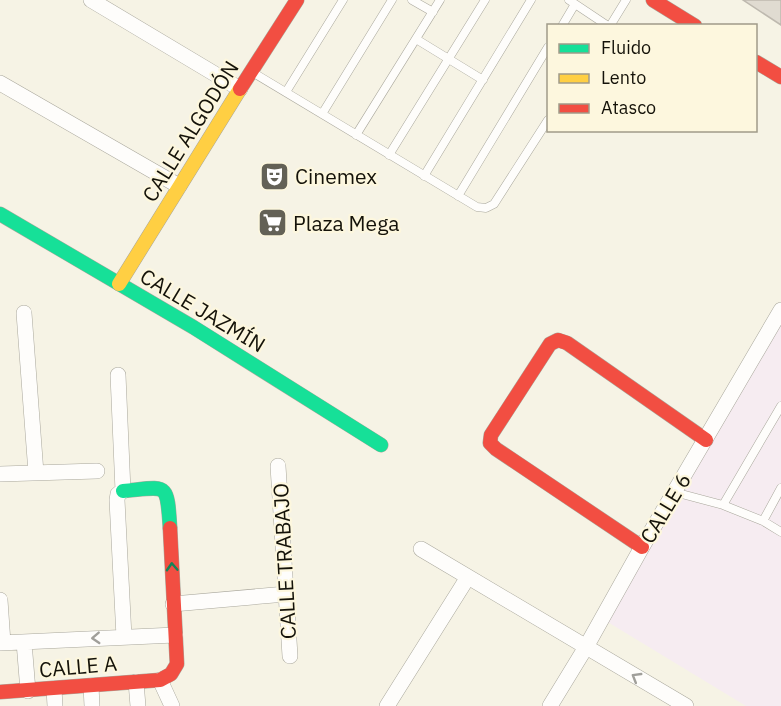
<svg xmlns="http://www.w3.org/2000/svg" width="781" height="706" viewBox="0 0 781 706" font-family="'IBM Plex Sans',sans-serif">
  <rect width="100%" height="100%" fill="#f6f3e5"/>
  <path fill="#f6ecf1" d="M781,319V706H746L606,621Z"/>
  <path fill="#e0dbd1" stroke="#beb9af" stroke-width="1.5" d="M743,0H781V25Z"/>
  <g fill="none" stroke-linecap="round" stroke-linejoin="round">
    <defs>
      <path id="lane" d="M412,0L433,12
        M569,0L608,26
        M562,26L575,4
        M610,26L626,0
        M416,39L483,80
        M252,72L477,207L486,208L494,204L548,120
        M286,92L343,0
        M322,114L392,0
        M356,135L440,0
        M389,155L485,0
        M424,176L531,0
        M458,196L548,47
        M674,492L723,505L781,406
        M723,505L763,521L781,532
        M763,521L781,488"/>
      <path id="street" d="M91,0L240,89
        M0,83L179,186
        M24,313L36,473
        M118,375L123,491L118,494L117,500L124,637
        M278,466L290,656
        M0,474L97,471
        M421,549L686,706
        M0,600L3,643
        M173,604L286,594
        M24,642L28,691
        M0,643L175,635
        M160,680L172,706
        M136,682L138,706
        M91,686L92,706
        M54,689L55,706
        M387,706L468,577
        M550,706L586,647L642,547L781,310"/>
      <path id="fast" d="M0,214L193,327L381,445
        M123,491C168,487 167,481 170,528"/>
      <path id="slow" d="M119,284L240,89"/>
      <path id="jam" d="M653,0L695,26
        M756,62L781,77
        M240,89L297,0
        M642,547L496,449L490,443L491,435L550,344L558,340L567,343L706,440
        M0,692L160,680L171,674L177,664L170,528"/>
    </defs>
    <use href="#lane" stroke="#a9a79c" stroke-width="9"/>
    <use href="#street" stroke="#a9a79c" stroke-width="16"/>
    <use href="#fast" stroke="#a9a79c" stroke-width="15"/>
    <use href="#slow" stroke="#a9a79c" stroke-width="15"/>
    <use href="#jam" stroke="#a9a79c" stroke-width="15"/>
    <use href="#lane" stroke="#fefdfb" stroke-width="8"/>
    <use href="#street" stroke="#fefdfb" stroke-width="15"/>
    <use href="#fast" stroke="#16e098" stroke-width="14"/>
    <use href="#slow" stroke="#ffcf43" stroke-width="14"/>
    <use href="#jam" stroke="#f24e42" stroke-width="14"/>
  </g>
  <defs><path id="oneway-chevron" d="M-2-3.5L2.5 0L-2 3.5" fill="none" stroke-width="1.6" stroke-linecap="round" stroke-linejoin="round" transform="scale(1.5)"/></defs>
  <use stroke="#158358" href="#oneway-chevron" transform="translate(172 567) rotate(-93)"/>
  <g stroke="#a09f9a">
    <use href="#oneway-chevron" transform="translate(96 638) rotate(177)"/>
    <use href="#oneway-chevron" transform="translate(636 677) rotate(-149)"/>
  </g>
  <defs>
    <symbol id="theatre-square" viewBox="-11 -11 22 22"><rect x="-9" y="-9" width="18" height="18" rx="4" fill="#636156" stroke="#fdf7de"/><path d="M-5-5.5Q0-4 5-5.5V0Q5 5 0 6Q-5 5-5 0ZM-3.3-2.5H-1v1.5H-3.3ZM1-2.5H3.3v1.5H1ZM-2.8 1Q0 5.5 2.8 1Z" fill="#fff"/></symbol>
    <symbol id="supermarket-square" viewBox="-11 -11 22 22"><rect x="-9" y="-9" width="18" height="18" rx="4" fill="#636156" stroke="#fdf7de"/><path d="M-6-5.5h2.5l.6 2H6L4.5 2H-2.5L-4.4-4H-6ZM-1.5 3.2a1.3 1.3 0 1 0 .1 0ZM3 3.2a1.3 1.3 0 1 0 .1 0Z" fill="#fff"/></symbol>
  </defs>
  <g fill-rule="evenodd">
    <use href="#theatre-square" x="258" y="160" width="33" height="33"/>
    <use href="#supermarket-square" x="256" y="206" width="33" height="33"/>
  </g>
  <g text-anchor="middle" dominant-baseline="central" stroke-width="4.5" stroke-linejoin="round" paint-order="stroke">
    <g font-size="21" fill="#141209" stroke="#fdf7de">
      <text transform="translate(190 131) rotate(-58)">CALLE ALGODÓN</text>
      <text transform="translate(203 310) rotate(31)">CALLE JAZMÍN</text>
      <text transform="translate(665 508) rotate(-59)">CALLE 6</text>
      <text transform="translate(284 561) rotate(-93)">CALLE TRABAJO</text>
      <text transform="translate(78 666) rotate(-5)">CALLE A</text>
    </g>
    <g font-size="21" fill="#141209" stroke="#fdf7de" text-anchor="start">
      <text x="295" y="176">Cinemex</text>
      <text x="293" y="223">Plaza Mega</text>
    </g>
  </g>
  <rect x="547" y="24" width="210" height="108" fill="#fdf7de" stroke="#a09b89" stroke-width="1.5"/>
  <rect x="559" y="44" width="30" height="9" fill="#16e098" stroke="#a09b89" stroke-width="1.5"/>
  <text x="601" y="54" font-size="18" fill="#141209">Fluido</text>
  <rect x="559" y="74" width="30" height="9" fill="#ffcf43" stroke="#a09b89" stroke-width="1.5"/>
  <text x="601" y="84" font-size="18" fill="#141209">Lento</text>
  <rect x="559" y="104" width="30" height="9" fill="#f24e42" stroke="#a09b89" stroke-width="1.5"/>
  <text x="601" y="114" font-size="18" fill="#141209">Atasco</text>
</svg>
